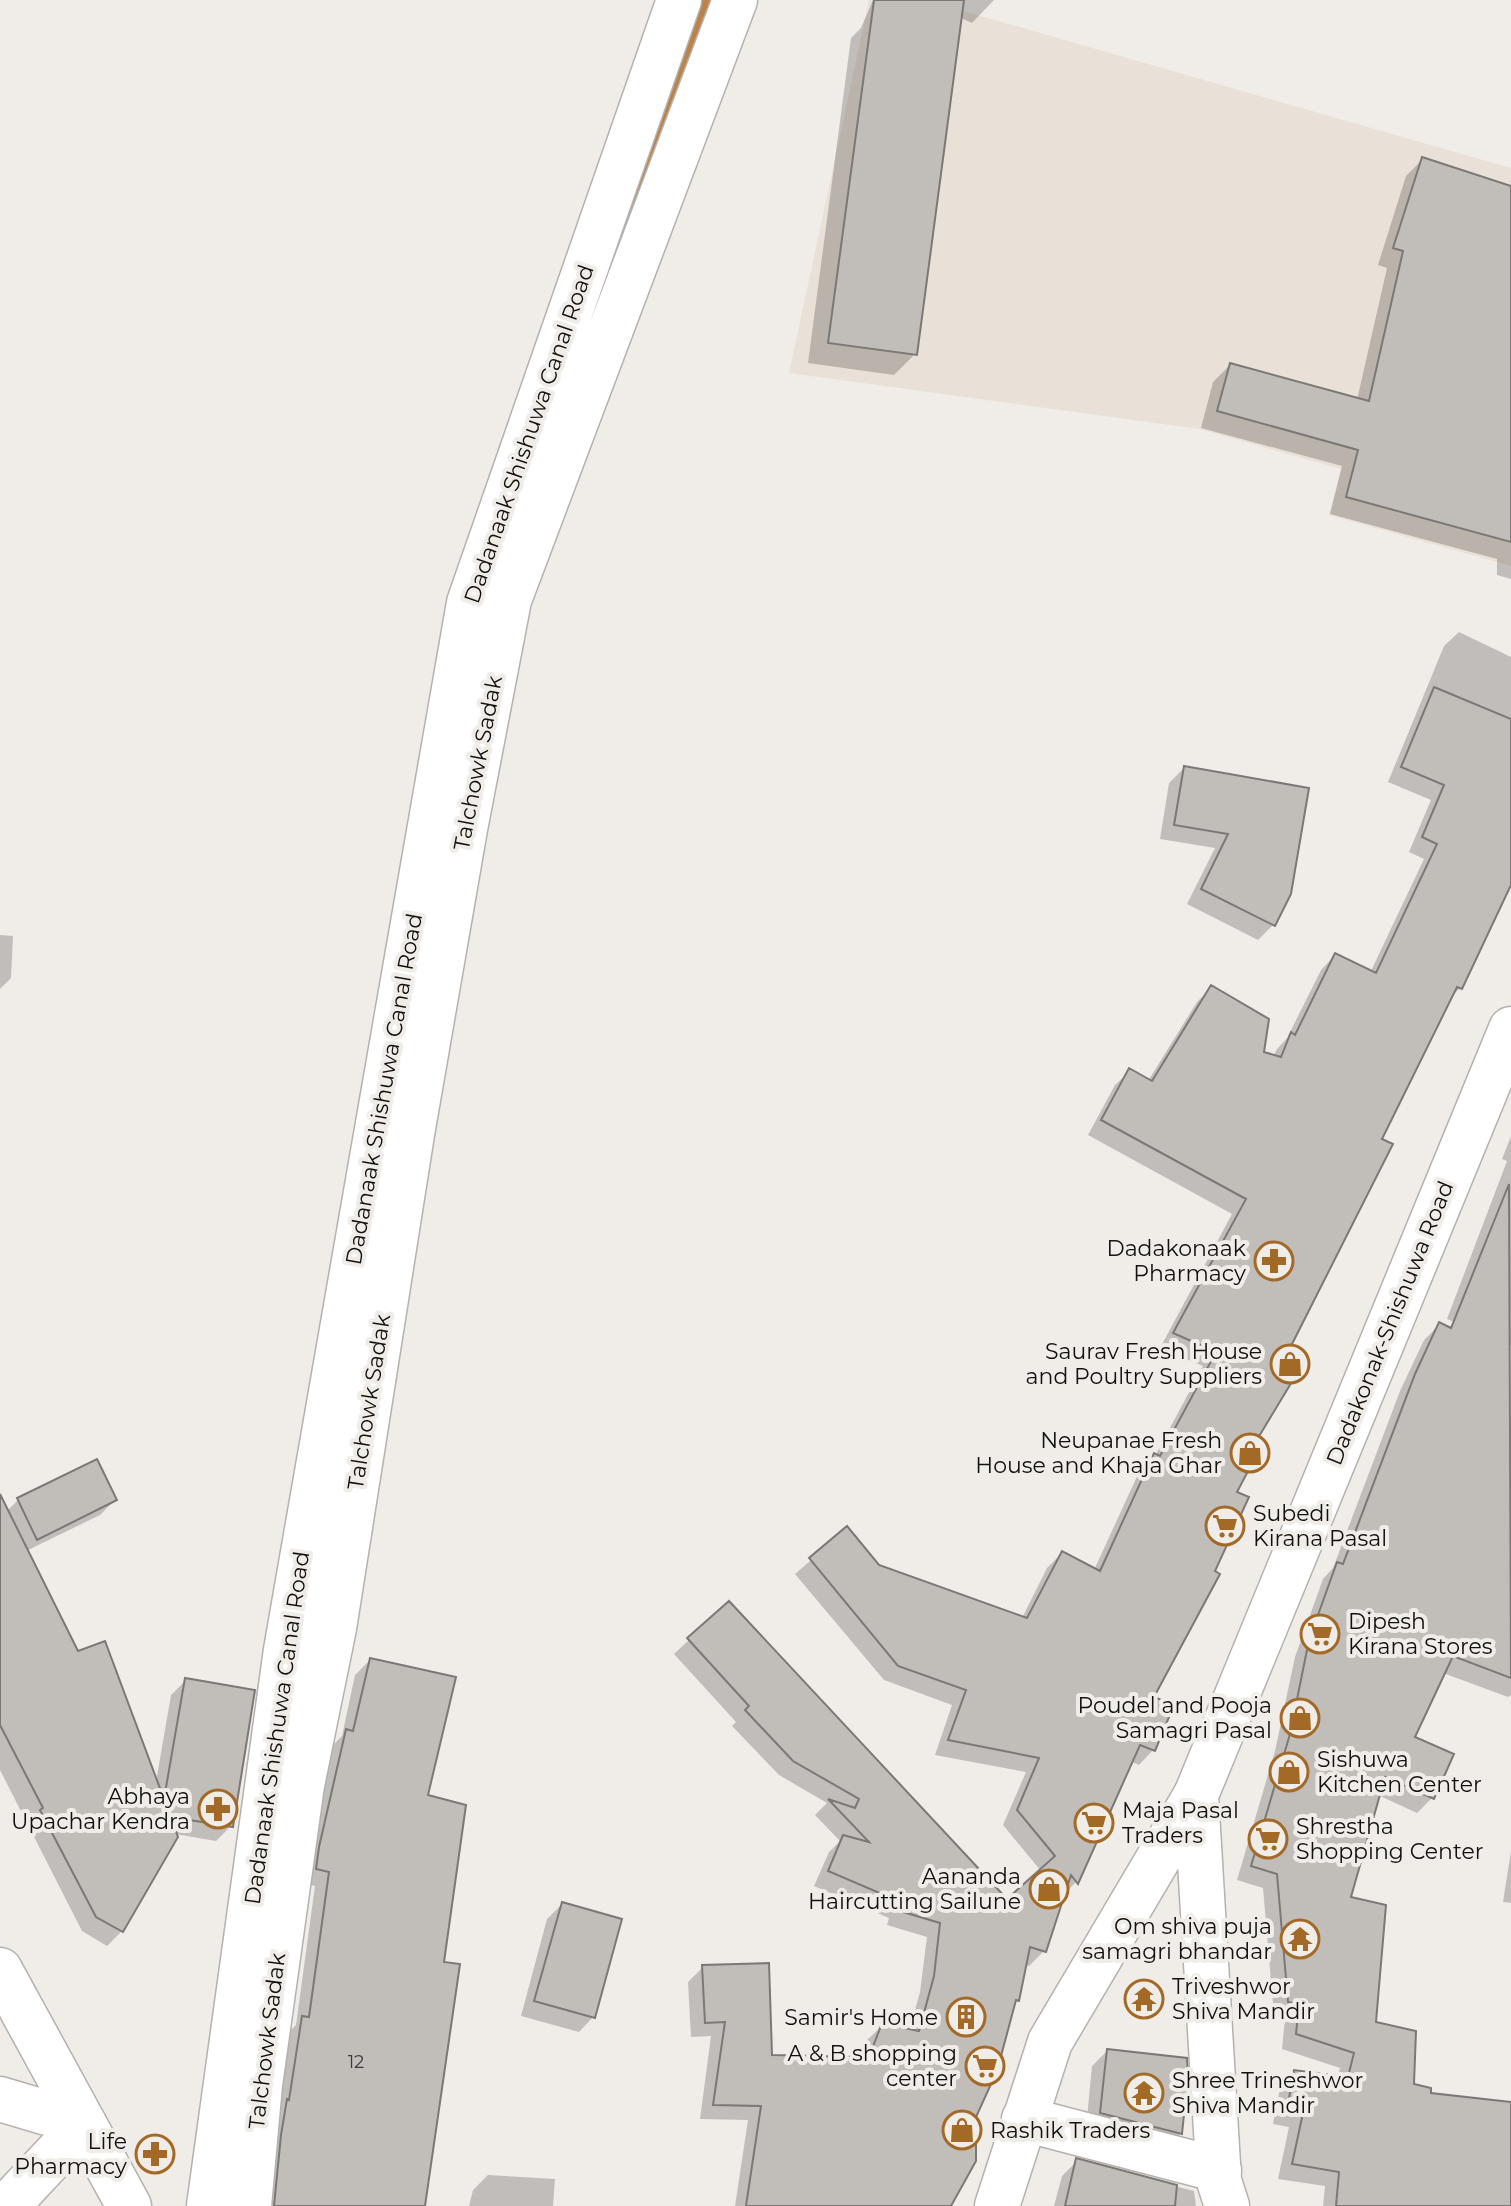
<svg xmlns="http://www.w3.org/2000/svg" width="1511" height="2206" viewBox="0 0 1511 2206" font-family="Montserrat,sans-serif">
  <rect width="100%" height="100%" fill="#f0ede9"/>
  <path fill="#e9e0d7" d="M869,0H925L1511,168V566L1329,515L1341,469L1199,429L789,373Z"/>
  <path fill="#0003" d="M873,0H994L972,23L959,17L915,354L894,375L808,363L851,38L861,28Z
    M1423,159L1511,188V579L1497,575V559L1330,514L1342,466L1201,428L1213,382L1230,365L1357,400L1387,268L1378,265L1406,176Z
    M1459,632L1511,657V848L1460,988L1450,998L1379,1140L1286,1351L1235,1493L1152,1698L1153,1750L1139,1765L1130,1761L1076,1882L1061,1897L1044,1951L1029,1966L1024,1964L1017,2000L1013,2005L974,2116V2160L951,2206H735L748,2120L700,2119L711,2036L691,2037L688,1982L703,1967L770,2057L861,2059L867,2040L882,2026L909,2031L920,1992L927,1937L887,1925L889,1918L814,1886L829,1852L840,1841L815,1815L827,1803L779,1775L732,1726L736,1722L674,1654L728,1604L1007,1901L1041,1871L1003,1825L1026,1772L935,1755L952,1705L884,1680L795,1574L847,1529L878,1566L1022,1618L1047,1568L1062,1553L1094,1570L1140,1470L1155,1456L1203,1366L1160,1348L1232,1214L1088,1135L1115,1085L1130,1071L1148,1081L1197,1002L1212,987L1261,1053L1273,1057L1277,1049L1287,1038L1321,970L1335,955L1370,973L1424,859L1409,852L1431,800L1388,782L1444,646Z
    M1184,768L1306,789L1273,925L1258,940L1187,904L1215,848L1160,839L1169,783Z
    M0,935L13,936L11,978L0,989Z
    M1511,1136V1346L1447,1319L1507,1161L1502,1159Z
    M1439,1325L1449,1426L1511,1441V1695L1508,1697L1443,1673L1412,1738L1432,1798L1417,1813L1378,1795L1348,1898L1374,2023L1412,2086L1428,2094L1511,2105V2206H1323L1325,2186L1278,2179L1289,2127L1273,2124L1280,2088L1295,2072L1338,2077L1340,2068L1282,2049L1285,2019L1274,2016L1263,1888L1237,1880L1275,1751L1295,1657L1323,1579L1333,1568L1400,1391L1424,1340Z
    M18,1500H115L100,1515L26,1551L77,1654L156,1782L171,1695L186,1680L231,1826L216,1841L175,1834L122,1931L107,1946L82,1931L0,1770V1524L3,1515Z
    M370,1660L425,1796L442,1964L423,2206H261L288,2033L296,2025L315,1886L302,1883L332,1746L342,1736L355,1675Z
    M1511,1851V1903L1503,1902Z
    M562,1904L594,2016L579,2032L521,2016L547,1919Z
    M1107,2051L1186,2075L1180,2134L1165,2148L1086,2128L1092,2066Z
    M1077,2161L1194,2191L1196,2206H1054L1062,2176Z
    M488,2175L555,2179L553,2206H469L473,2190Z"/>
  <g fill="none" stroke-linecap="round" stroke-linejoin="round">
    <path stroke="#bb8347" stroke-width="58" d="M617,242L704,0"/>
  </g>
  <path fill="#c1beba" stroke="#7b7875" stroke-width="2" d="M874,0H964L917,355L828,343Z
    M1422,157L1511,186V542L1346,497L1358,450L1217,411L1230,363L1369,401L1403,251L1393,248Z
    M1434,687L1511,719V885L1462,989L1457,987L1382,1139L1393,1144L1289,1350L1305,1360L1258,1438L1264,1441L1237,1492L1249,1497L1215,1571L1220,1574L1154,1697L1174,1705L1155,1751L1140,1745L1078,1884L1071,1875L1046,1952L1030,1947L1019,2001L1016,2000L997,2071L976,2117V2161L951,2206H746L761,2106L713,2105L725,2022L705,2023L702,1965L769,1963L772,2055L869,2057L882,2023L919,2031L934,1976L940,1923L900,1911L903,1903L828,1871L843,1835L869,1842L828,1799L855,1808L859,1799L793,1761L745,1710L749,1706L687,1638L729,1601L1007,1899L1055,1856L1017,1810L1039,1758L948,1740L966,1690L898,1666L809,1558L847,1526L879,1565L1027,1618L1062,1551L1100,1571L1154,1453L1160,1456L1216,1352L1173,1333L1246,1199L1101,1120L1129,1068L1152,1081L1211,985L1269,1019L1264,1052L1281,1057L1291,1032L1295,1035L1335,953L1376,973L1437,844L1422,837L1444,785L1401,767Z
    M1184,766L1309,788L1291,894L1275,926L1201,889L1228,834L1174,825Z
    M1509,1184L1511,1678L1453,1656L1415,1737L1454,1754L1434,1799L1385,1777L1351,1897L1386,1905L1376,2022L1416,2031L1414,2084L1431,2088V2093L1511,2102V2206H1336L1339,2172L1292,2164L1303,2113L1287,2109L1294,2070L1348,2077L1354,2053L1296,2034L1299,2004L1288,2002L1277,1874L1251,1866L1290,1734L1309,1640L1337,1562L1343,1564L1415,1374L1439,1322L1451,1328Z
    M97,1459L117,1500L37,1540L17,1498Z
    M0,1494L78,1651L105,1641L164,1799L185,1678L255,1690L233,1827L171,1817L178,1837L123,1932L96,1917L40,1810L43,1808L0,1725Z
    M370,1658L456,1677L428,1795L466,1805L444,1962L460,1964L425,2206H274L281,2135L287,2099L289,2100L302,2016L309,2017L329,1872L316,1869L319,1847L346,1729L353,1731Z
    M562,1902L622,1919L595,2018L534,2001Z
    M1107,2049L1187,2058L1188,2075L1182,2134L1100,2113Z
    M1076,2158L1177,2185L1175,2206H1065Z"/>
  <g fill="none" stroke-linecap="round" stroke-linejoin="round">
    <defs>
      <path id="street" d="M1196,1795L1511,1029
        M0,2099L84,2124L7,2206
        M1024,2119L1219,2170
        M209,2206L286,1650L469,603L679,0
        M249,2206L260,2085L302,1785L334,1628L412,1134L465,829L509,600L735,0"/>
      <path id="secondary" d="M1196,1795L1219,2181L1227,2206
        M0,1970L129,2206
        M997,2206L1050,2042L1196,1795"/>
    </defs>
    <use href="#street" stroke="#b5b1ae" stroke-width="47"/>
    <use href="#secondary" stroke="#b5b1ae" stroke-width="47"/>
    <use href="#street" stroke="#fff" stroke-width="44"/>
    <use href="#secondary" stroke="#fff" stroke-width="44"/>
  </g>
  <defs>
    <symbol id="pharmacy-ring" viewBox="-11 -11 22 22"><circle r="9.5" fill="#f0ede9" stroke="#a26927" stroke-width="1.5"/><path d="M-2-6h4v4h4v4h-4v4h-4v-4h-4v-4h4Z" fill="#a26927"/></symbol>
    <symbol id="shop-ring" viewBox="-11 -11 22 22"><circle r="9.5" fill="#f0ede9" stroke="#a26927" stroke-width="1.5"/><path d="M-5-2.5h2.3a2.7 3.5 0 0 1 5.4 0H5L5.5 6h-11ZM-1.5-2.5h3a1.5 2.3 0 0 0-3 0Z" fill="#a26927"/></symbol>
    <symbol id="supermarket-ring" viewBox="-11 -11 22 22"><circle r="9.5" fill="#f0ede9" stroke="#a26927" stroke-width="1.5"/><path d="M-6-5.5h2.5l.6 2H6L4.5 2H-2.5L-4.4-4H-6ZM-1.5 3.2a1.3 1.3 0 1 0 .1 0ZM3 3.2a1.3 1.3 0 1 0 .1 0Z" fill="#a26927"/></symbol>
    <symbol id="temple-ring" viewBox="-11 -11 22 22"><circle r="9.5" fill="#f0ede9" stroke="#a26927" stroke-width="1.5"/><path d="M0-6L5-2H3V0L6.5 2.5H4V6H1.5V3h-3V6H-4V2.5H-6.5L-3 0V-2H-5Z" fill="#a26927"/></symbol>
    <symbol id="building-ring" viewBox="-11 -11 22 22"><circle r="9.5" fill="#f0ede9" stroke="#a26927" stroke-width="1.5"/><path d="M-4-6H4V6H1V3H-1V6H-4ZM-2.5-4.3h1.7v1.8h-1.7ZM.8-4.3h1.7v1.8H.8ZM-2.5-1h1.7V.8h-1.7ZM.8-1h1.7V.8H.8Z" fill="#a26927"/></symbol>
  </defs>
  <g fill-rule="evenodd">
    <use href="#pharmacy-ring" x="1252" y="1239" width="44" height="44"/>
    <use href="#shop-ring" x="1268" y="1342" width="44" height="44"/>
    <use href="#shop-ring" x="1228" y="1431" width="44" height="44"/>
    <use href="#supermarket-ring" x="1203" y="1504" width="44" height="44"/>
    <use href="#supermarket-ring" x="1298" y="1612" width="44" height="44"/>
    <use href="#shop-ring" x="1278" y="1696" width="44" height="44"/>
    <use href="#shop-ring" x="1267" y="1750" width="44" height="44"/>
    <use href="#pharmacy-ring" x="196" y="1787" width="44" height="44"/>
    <use href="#supermarket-ring" x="1072" y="1801" width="44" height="44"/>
    <use href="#supermarket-ring" x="1246" y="1817" width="44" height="44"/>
    <use href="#shop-ring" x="1027" y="1867" width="44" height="44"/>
    <use href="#temple-ring" x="1278" y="1917" width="44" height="44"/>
    <use href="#temple-ring" x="1122" y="1977" width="44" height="44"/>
    <use href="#building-ring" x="944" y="1995" width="44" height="44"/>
    <use href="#supermarket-ring" x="963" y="2044" width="44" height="44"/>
    <use href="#temple-ring" x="1122" y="2071" width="44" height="44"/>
    <use href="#shop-ring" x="940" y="2108" width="44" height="44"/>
    <use href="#pharmacy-ring" x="133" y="2132" width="44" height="44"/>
  </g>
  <g text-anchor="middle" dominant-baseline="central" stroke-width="8" stroke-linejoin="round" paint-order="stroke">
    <g font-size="18" fill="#3e3c3a">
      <text x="356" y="2062">12</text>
    </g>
    <g font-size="22" fill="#131110" stroke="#f0ede9">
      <text transform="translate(529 434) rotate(-71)">Dadanaak Shishuwa Canal Road</text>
      <text transform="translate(478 763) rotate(-79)">Talchowk Sadak</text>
      <text transform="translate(384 1089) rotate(-80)">Dadanaak Shishuwa Canal Road</text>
      <text transform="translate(1390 1323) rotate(-68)">Dadakonak-Shishuwa Road</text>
      <text transform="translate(369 1402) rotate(-81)">Talchowk Sadak</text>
      <text transform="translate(277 1728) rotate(-82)">Dadanaak Shishuwa Canal Road</text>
      <text transform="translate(267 2041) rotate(-83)">Talchowk Sadak</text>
    </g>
    <g font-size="22" fill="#131110" stroke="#f0ede9" text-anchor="end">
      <text x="1246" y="1248">Dadakonaak<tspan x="1246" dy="25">Pharmacy</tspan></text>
      <text x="1262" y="1351">Saurav Fresh House<tspan x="1262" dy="25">and Poultry Suppliers</tspan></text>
      <text x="1222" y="1440">Neupanae Fresh<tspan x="1222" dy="25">House and Khaja Ghar</tspan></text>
      <text x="1253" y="1513" text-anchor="start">Subedi<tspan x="1253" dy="25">Kirana Pasal</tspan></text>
      <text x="1348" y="1621" text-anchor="start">Dipesh<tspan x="1348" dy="25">Kirana Stores</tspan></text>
      <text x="1272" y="1705">Poudel and Pooja<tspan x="1272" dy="25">Samagri Pasal</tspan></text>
      <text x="1317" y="1759" text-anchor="start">Sishuwa<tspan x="1317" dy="25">Kitchen Center</tspan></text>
      <text x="190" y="1796">Abhaya<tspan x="190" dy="25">Upachar Kendra</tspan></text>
      <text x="1122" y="1810" text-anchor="start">Maja Pasal<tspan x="1122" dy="25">Traders</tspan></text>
      <text x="1296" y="1826" text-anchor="start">Shrestha<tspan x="1296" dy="25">Shopping Center</tspan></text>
      <text x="1021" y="1876">Aananda<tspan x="1021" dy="25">Haircutting Sailune</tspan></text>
      <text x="1272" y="1926">Om shiva puja<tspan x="1272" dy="25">samagri bhandar</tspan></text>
      <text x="1172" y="1986" text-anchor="start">Triveshwor<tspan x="1172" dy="25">Shiva Mandir</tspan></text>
      <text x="938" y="2017">Samir's Home</text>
      <text x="957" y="2053">A &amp; B shopping<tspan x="957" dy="25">center</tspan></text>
      <text x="1172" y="2080" text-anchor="start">Shree Trineshwor<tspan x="1172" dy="25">Shiva Mandir</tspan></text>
      <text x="990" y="2130" text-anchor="start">Rashik Traders</text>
      <text x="127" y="2141">Life<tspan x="127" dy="25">Pharmacy</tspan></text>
    </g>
  </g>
</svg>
